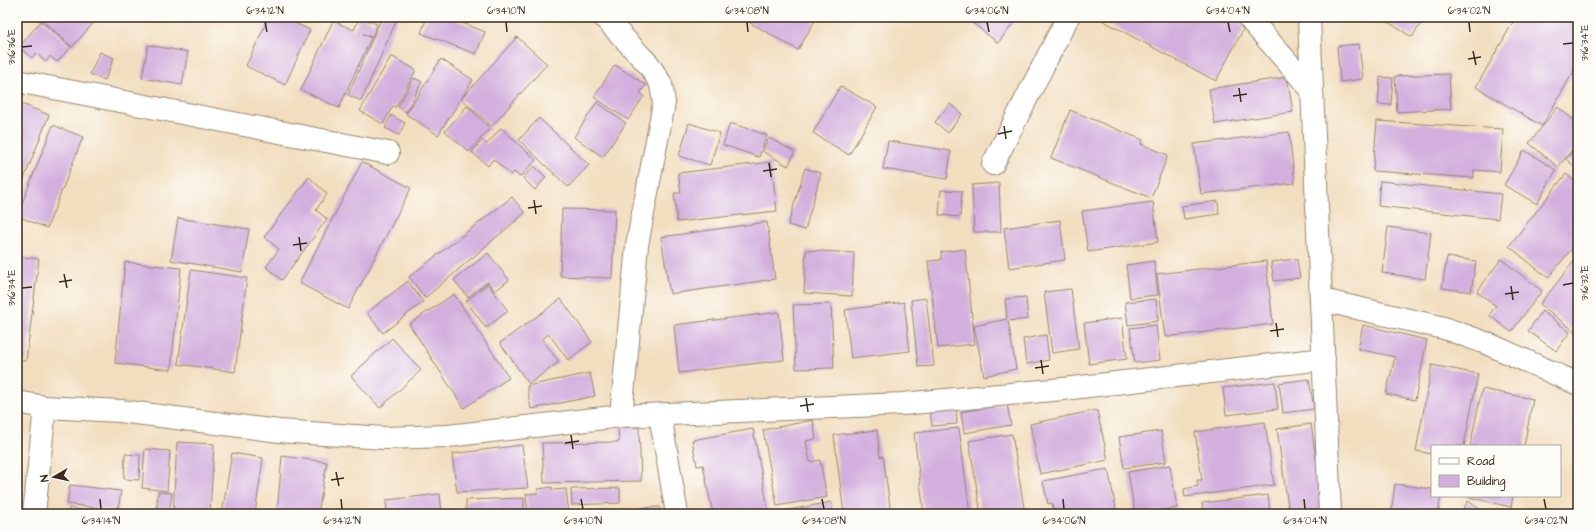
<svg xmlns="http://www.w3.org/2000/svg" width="1595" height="531" viewBox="0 0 1595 531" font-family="'Architects Daughter',sans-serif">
  <rect width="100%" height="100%" fill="#fdfcf7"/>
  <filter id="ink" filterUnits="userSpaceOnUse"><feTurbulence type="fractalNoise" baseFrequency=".025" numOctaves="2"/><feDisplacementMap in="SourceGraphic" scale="8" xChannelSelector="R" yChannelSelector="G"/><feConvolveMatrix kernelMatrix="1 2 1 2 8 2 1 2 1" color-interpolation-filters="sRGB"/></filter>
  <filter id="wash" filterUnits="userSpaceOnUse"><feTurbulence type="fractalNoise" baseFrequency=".012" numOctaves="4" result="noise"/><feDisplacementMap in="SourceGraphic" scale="16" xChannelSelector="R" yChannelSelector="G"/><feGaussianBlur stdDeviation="0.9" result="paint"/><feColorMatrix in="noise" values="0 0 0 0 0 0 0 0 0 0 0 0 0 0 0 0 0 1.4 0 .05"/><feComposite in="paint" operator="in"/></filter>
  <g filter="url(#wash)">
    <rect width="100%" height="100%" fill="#f2debf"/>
    <g id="blocks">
      <path fill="#d3afde" d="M39,17H99L72,47Z
        M269,17H282L310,30L285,85L246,66Z
        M360,17L377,24L372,37L363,34L371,38L339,108L301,90L333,21L354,30Z
        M382,17H398L361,101L348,95Z
        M427,17H448L485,32L476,54L421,33Z
        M740,17H817L798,50Z
        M965,17H1018L998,43Z
        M1096,17H1229L1245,26L1216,81Z
        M1380,17H1425L1412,37Z
        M1516,17H1578V64L1542,126L1476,87Z
        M41,21L71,47L57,62L50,56L46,62L36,53L32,58L19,47Z
        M517,37L547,64L492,126L461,99Z
        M1359,44L1363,79L1340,82L1337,46Z
        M148,45L188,52L182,85L142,78Z
        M100,52L114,58L105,80L90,74Z
        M391,56L416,70L396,107L393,106L383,124L360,111Z
        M441,59L473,80L438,135L406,114Z
        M615,65L646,85L640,93L644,96L628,120L594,97Z
        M1449,74L1451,109L1397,112L1395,76Z
        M1287,77L1293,112L1215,124L1209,89Z
        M1380,77L1393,78L1391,105L1378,104Z
        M414,78L422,82L406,112L398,107Z
        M840,86L877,107L849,155L813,133Z
        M17,102L49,115L17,197Z
        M597,102L626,123L603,157L574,137Z
        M950,104L962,114L948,133L935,122Z
        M467,106L490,128L469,152L445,131Z
        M1558,107L1578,124V143L1558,167L1529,143Z
        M1070,110L1143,140L1141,144L1168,155L1151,198L1051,158Z
        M391,115L405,123L399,135L385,128Z
        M539,118L589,165L568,187L519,140Z
        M1377,121L1503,129L1500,172L1474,170V178L1373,171Z
        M689,123L720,133L710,165L679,156Z
        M730,123L767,135L759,157L723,145Z
        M53,125L83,137L47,228L17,216Z
        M501,128L536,160L520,177L514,172L511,175L493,159L488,166L472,152L482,140L487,144Z
        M1289,132L1295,183L1201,194L1194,144Z
        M769,138L795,152L788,166L762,151Z
        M888,141L951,151L947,179L883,169Z
        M1578,146V170L1566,159Z
        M1524,150L1556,170L1537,204L1504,185Z
        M362,162L411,188L348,309L299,283Z
        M771,162L777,211L677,222L674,193H681L678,173Z
        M534,166L546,177L535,190L523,178Z
        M805,168L821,173L805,230L788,225Z
        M1566,174L1578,184V241L1548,278L1509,246Z
        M309,177L327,194L316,210L327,219L282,280L266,267L279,249L264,237Z
        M1380,181L1501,194L1498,219L1378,206Z
        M999,183L1001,232H974L972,185Z
        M941,190L962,191L960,217L939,215Z
        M512,197L525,213L425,298L409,277Z
        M1218,201L1219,214L1184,219L1182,206Z
        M1153,202L1158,242L1088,252L1082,211Z
        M562,209L615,210L612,278L560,276Z
        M178,218L249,229L242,272L171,260Z
        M1060,220L1065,260L1009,268L1004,228Z
        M767,222L775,279L670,294L661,237Z
        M1388,227L1431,233L1425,279L1382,273Z
        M965,249L975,344L938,348L928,261L941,260V252Z
        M806,250L854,253L852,296L804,293Z
        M488,253L509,280L495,291L488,282L468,297L454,280Z
        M17,256L39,259L26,361L17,360Z
        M1578,256V334L1540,304Z
        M1447,257L1476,261L1471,292L1442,288Z
        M1297,259L1300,278L1274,281L1271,262Z
        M1501,259L1542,291L1511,332L1489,315L1496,306L1477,292Z
        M1154,261L1158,295L1130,298L1126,265Z
        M1266,261L1273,324L1165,337L1157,274Z
        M125,262L181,268L171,370L115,363Z
        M191,270L247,278L235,372L178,364Z
        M408,281L423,302L383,333L367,313Z
        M488,284L508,311L486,328L466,301Z
        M1071,289L1079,349L1052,353L1044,292Z
        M454,294L509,378L464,408L409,324Z
        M1026,297L1028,319L1008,321L1016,369L984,376L974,326L1007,319L1005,299Z
        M926,298L934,366L918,367L911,300Z
        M561,299L592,342L568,360L549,334L542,339L559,362L529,384L500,343Z
        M1156,299L1158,321L1128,325L1125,302Z
        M904,302L910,351L851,358L845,310Z
        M831,304L834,368L796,369L793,305Z
        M1542,311L1570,332L1556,351L1528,331Z
        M779,312L784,360L679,373L674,325Z
        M1122,318L1127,359L1089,364L1084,323Z
        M1156,325L1160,360L1135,363L1130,328Z
        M1363,325L1427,340L1415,400L1386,394L1395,357L1358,349Z
        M1046,335L1049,360L1026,364L1023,339Z
        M392,338L421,370L380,408L351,376Z
        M1432,365L1478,374L1464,446H1432V454L1416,451Z
        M590,373L595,396L531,409L527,386Z
        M1309,379L1314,409L1283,413L1279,383Z
        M1275,382L1278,409L1226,415L1223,388Z
        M1482,389L1533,399L1524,446H1470Z
        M1007,404L1011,425L964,433L961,412Z
        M956,409L957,424L932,426L930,412Z
        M1097,410L1108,460L1040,474L1030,424Z
        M813,420L816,439L806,441L810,462L820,460L827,497L777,506L763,430Z
        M1265,422L1274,485L1185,497L1184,489L1198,486L1197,480H1202L1195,432Z
        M1311,424L1324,514H1289L1277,429Z
        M618,427H639L641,481L544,483L542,443L619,442Z
        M959,428L970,514H924L914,433Z
        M753,429L769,514H713L703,465L697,466L692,440Z
        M877,430L880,457L883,456L891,514H844L834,435Z
        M1161,431L1166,462L1124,468L1119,437Z
        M1012,434L1025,514H981L969,441Z
        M177,442L214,444L210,514H173Z
        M522,445L528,488L457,492L452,454Z
        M145,449L170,451L167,491L142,488Z
        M232,453L263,458L255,514H222Z
        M125,454L140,455L139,480L124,479Z
        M282,456L327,462L318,514H277Z
        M1170,465L1177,508L1135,514L1128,472Z
        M1108,469L1117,514H1054L1052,503L1048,504L1043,481Z
        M1395,484L1432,489V496H1441L1438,514H1391Z
        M70,485L121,491L118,511L67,504Z
        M552,487V490L566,489L569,514H528L526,494L539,493L538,489Z
        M620,488V503L572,505L571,489Z
        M158,492L172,493L169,514H156Z
        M440,494L442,514H387L386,500Z
        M1268,495L1270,514H1203L1202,503Z
        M1464,496H1513L1511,507Z
        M524,498V514H466V500Z
        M1468,501L1484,512L1483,514H1460Z
        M831,502L833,514H773V513Z
        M660,507L661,514H641V508Z
        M69,508L105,513V514H68Z
        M638,511V514H619V512Z"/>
    </g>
  </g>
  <g filter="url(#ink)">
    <use href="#blocks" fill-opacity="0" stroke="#96846e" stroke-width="1"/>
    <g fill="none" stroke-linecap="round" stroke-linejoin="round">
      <defs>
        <path id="minor" d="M604,17L649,65L661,84L664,103L637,245L621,416
          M1248,17L1311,89
          M1309,17L1330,514
          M17,81L388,153
          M993,164L1068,17
          M1322,300L1444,328L1486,343L1578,384
          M17,402L45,407L120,411L279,431L384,438L448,436L621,416L902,404L1063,389L1324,359
          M660,415L677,514
          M34,514L45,407"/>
      </defs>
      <use href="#minor" stroke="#96846e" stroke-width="24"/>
      <use href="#minor" stroke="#fff" stroke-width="22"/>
    </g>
  </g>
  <path fill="none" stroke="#3b2a1e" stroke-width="1.5" d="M265,22L267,32M506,22L507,32M747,22L748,32M987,22L989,32M1228,22L1230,32M1469,22L1470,32M1563,44L1573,43M22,47L32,46M1473,51L1476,65M1468,59L1481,57M1239,88L1241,102M1233,96L1247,94M1004,126L1006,139M998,134L1012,131M769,163L771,177M763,171L777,169M534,200L536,214M528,208L542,206M299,237L301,251M293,245L307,243M64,274L67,288M59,282L72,280M1563,285L1573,283M1511,286L1513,300M22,288L32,287M1505,294L1519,292M1276,323L1278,337M1270,331L1284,329M1041,360L1043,374M1035,368L1049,366M806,398L808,412M800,406L814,404M571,435L573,449M565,443L579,441M336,472L339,486M331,480L344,478M100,499L101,509M341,499L342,509M581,499L583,509M822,499L824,509M1063,499L1064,509M1304,499L1305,509M1544,499L1546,509"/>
  <rect width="1595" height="531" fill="none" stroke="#fdfcf7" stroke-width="44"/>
  <rect x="1431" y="445" width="130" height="52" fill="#fdfcf7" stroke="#afa8a0"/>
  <rect x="1439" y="458" width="20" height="6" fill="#ffffff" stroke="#afa8a0"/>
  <text x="1467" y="465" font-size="12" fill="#3b2a1e">Road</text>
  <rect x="1439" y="475" width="20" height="12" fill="#d3afde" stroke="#afa8a0"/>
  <text x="1467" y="485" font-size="12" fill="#3b2a1e">Building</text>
  <g transform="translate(54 477) rotate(261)" stroke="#fdfcf7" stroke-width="3" paint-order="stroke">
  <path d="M0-3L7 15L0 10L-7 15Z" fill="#3b2a1e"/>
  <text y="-6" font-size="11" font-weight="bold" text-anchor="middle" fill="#3b2a1e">N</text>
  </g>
  <rect x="22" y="22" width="1551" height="487" fill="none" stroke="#3b2a1e" stroke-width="1.5"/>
  <g font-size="10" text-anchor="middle" fill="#3b2a1e">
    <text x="265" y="14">6°34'12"N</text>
    <text x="506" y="14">6°34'10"N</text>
    <text x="747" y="14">6°34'08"N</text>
    <text x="987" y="14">6°34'06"N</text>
    <text x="1228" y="14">6°34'04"N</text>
    <text x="1469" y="14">6°34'02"N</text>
    <text transform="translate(1584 43) rotate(-90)" y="4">3°16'34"E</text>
    <text transform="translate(11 47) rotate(-90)" y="4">3°16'36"E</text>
    <text transform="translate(1584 283) rotate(-90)" y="4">3°16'32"E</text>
    <text transform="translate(11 288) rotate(-90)" y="4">3°16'34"E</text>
    <text x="101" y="524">6°34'14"N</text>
    <text x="342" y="524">6°34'12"N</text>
    <text x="583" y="524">6°34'10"N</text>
    <text x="824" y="524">6°34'08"N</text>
    <text x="1064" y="524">6°34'06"N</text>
    <text x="1305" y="524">6°34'04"N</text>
    <text x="1546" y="524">6°34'02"N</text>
  </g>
</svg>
